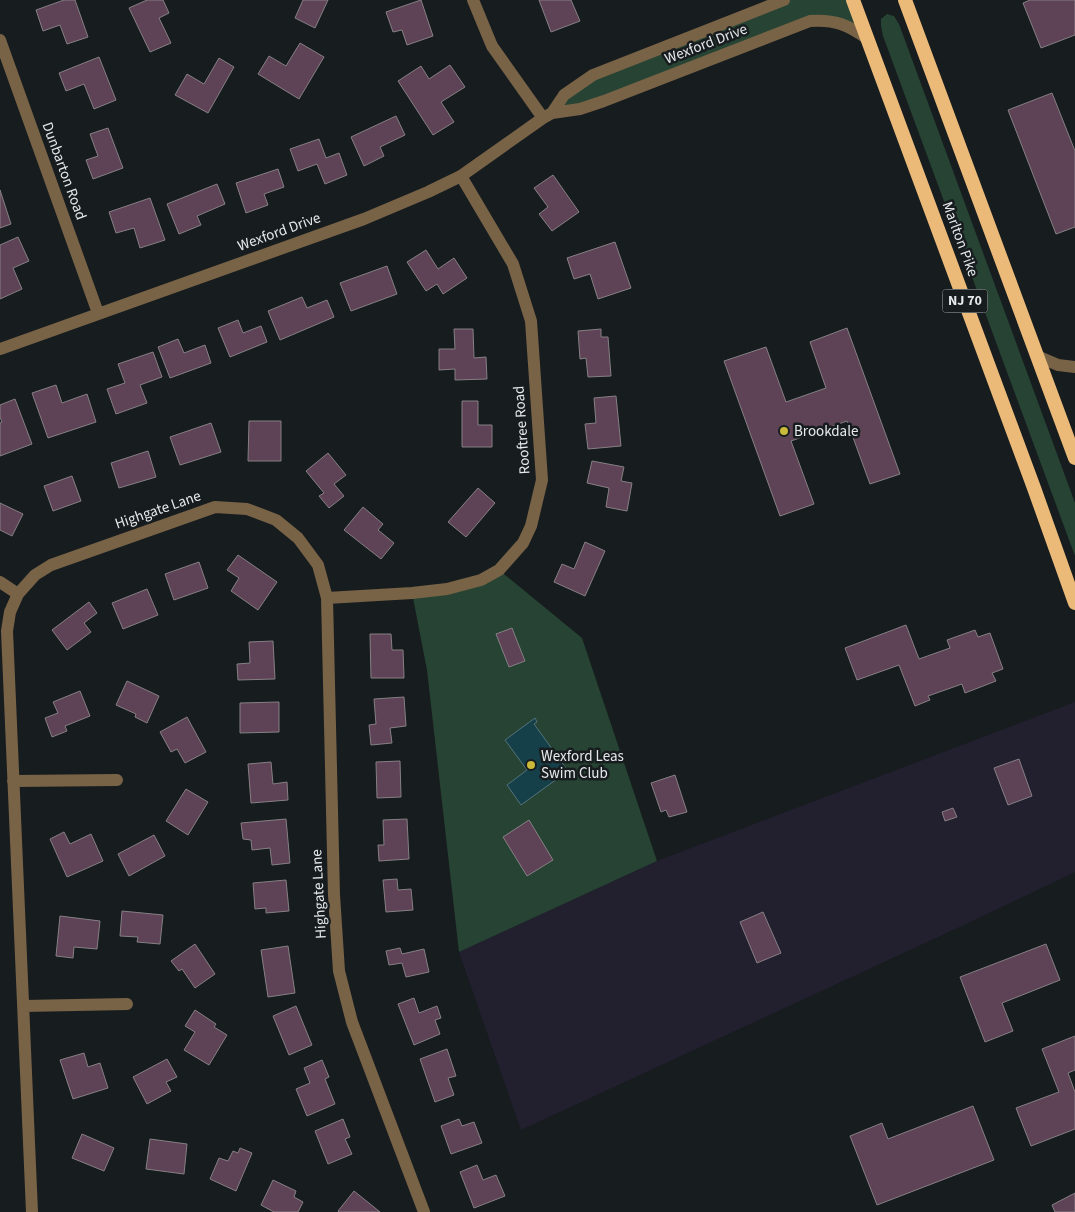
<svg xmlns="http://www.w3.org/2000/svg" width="1075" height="1212" viewBox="0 0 1075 1212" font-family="'Source Sans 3',sans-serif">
  <rect width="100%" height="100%" fill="#171c1f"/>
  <path fill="#221f2f" d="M1075,702V872L964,925L521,1130L459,952L657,861Z"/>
  <path fill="#264333" d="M784,0H853L868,39L824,20L552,113L593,75Z
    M887,14L894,16L899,24L1075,503V556L883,36L881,26V19Z
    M499,570L582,638L657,861L459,952L427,670L412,593Z"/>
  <path fill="#164049" stroke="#54737a" d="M535,718L537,722L534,724L568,771L521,805L507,785L527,770L505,740Z"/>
  <path fill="#5e4357" stroke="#868084" d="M64,0H75L88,37L67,44L60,25L43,31L36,10Z
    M147,0H163L169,13L159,18L171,43L150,52L129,8Z
    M303,0H328L315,28L295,18Z
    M421,0L433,36L407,45L402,30L393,32L386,12Z
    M539,0H571L580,21L551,32Z
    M1030,0H1075V35L1041,48L1023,3Z
    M300,43L324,57L299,99L258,74L269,56L286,66Z
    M99,57L116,100L94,109L84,84L66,91L59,73Z
    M219,58L234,67L208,113L175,95L187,74L204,84Z
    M450,65L465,87L441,102L454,122L433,135L398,81L421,66L429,79Z
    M1052,93L1075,151V227L1056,234L1008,110Z
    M396,116L405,135L380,147L384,156L364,166L351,137Z
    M108,128L123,168L93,179L86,160L98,156L90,134Z
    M319,139L326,158L339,153L347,175L325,184L317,164L298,171L290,149Z
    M278,169L284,187L264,194L268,205L246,213L236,183Z
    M553,175L579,212L552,231L539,214L548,207L534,188Z
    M217,184L225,204L197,216L201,225L179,234L167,204Z
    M0,190L11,224L0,228Z
    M150,198L165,240L140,248L134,228L116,233L109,212Z
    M18,237L29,261L13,268L22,289L0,299V245Z
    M615,242L631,288L598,299L590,274L574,279L567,258Z
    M426,250L438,269L454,258L467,278L443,294L437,284L426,291L407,262Z
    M387,266L397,294L351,311L340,283Z
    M302,297L307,308L327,300L334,317L280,340L268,311Z
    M238,320L243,333L261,326L267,342L230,357L218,328Z
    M847,328L900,474L870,484L847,421L791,441L814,504L780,516L724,361L766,347L786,402L826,388L810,342Z
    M454,329H473L474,358L486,357L487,379L455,380V369L439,370V349H455Z
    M601,329V337H608L611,376L588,377L586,358L580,359L578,331Z
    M178,339L184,353L205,345L211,363L170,378L158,347Z
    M153,352L162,377L140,385L147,403L116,414L107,389L125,383L118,364Z
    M56,385L62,403L87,394L96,422L48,438L32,393Z
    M616,396L621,446L588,449L585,424L596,423L594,398Z
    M15,399L32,444L0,456V423L2,422L0,417V405Z
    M462,401H478V425H492V447H462Z
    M249,421H281V461H248Z
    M211,423L221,452L180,465L170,437Z
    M148,451L156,477L119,488L111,463Z
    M328,453L346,475L334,484L344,496L329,508L319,496L324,493L306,471Z
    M592,461L624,467L621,481L632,483L627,511L606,507L609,488L587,483Z
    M72,476L81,501L53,511L44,486Z
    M478,488L495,503L466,537L448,522Z
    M0,503L23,514L12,536L0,530Z
    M363,507L383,524L378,530L394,543L381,559L344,530Z
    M585,542L605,551L585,596L554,582L562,564L574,569Z
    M238,555L277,582L258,610L231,591L239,578L227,570Z
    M199,562L208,588L174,600L165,574Z
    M147,589L158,615L123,629L112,603Z
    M89,602L97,613L84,623L91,632L67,650L52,630Z
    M906,625L919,659L950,648L947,640L975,630L978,637L990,633L1003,669L992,673L996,681L965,693L962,684L928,696L930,700L915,706L899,665L857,680L845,648Z
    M512,628L525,661L509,667L496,634Z
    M370,634H391L392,650H403L404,678H371Z
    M273,641L275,679L238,680L237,664L250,663L249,642Z
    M127,681L159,696L147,723L135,717L136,714L116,705Z
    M80,691L90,716L65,726L67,731L52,737L45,718L58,713L53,702Z
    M404,697L406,726L390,728L392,743L371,745L369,725L376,724L374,699Z
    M279,702V732L240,733V703Z
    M187,717L206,752L185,763L177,749L171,752L160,732Z
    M1019,759L1032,796L1008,805L994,768Z
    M400,761L401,797L377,798L376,762Z
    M271,762L273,784L287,782L288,800L251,803L248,764Z
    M675,775L687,812L669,817L666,810L661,812L651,783Z
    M186,789L208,802L188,835L166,821Z
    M953,808L957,817L945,821L942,812Z
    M286,819L290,863L272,865L270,848L252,850L251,840L243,839L241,823Z
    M407,819L409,859L379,861L378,845H384L383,820Z
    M529,820L553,860L527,876L503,837Z
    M64,832L70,844L91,834L103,861L67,877L50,839Z
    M154,835L165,856L129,876L118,854Z
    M397,879L398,890L411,889L413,910L386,912L383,880Z
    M286,880L289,911L266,913V908L255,909L253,883Z
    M122,911L163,915L160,944L137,942L138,937L120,936Z
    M763,912L781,953L757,963L740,922Z
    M60,916L100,921L97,949L74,947L73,958L56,956Z
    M195,944L215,974L195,988L182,969L179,971L171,961Z
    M1046,944L1060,980L1002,1003L1013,1031L985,1042L960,977Z
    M288,946L295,993L268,997L261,950Z
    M400,948L402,954L424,949L429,972L406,977L402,963L389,965L386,951Z
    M414,998L419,1013L437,1006L441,1018L435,1020L440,1034L414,1045L398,1004Z
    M296,1006L312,1045L289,1055L273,1016Z
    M195,1010L216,1024L214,1027L227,1035L209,1065L184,1050L195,1032L185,1026Z
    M1075,1036V1070L1068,1073L1075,1092V1129L1031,1146L1016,1108L1059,1092L1042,1049Z
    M447,1049L456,1076L448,1078L454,1095L435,1102L420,1059Z
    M84,1053L88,1067L100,1063L108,1088L73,1099L60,1060Z
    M167,1059L177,1077L166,1082L171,1091L147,1104L133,1077Z
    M322,1060L329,1077L325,1079L335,1104L307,1116L296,1089L310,1083L304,1068Z
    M973,1106L994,1160L877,1205L850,1136L882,1123L888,1139Z
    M343,1119L350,1137L345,1139L352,1154L328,1164L315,1131Z
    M459,1119L462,1126L474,1122L482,1143L451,1154L441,1126Z
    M82,1134L114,1148L104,1171L72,1158Z
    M150,1139L187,1144L184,1174L146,1169Z
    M240,1148L252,1153L236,1191L210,1179L219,1158L228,1161L233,1151L238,1153Z
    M477,1165L483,1180L496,1175L505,1196L474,1208L460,1172Z
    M273,1180L296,1191L294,1197L303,1202L298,1212H274L261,1205Z
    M354,1191L380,1212H339L338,1211Z
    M1075,1193V1212H1055L1052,1205Z"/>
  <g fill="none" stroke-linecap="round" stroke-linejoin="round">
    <path stroke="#786347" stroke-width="12" d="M473,0L492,46L543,118
      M784,0L593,75L564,95L552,113L580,109L604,101L810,21C835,19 848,25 868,39
      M0,40L98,313
      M0,349L364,219L428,192L461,176L543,118L552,113
      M1037,356L1058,365L1075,367
      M0,582L18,594
      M327,598L412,593L447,589L481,580L499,570L523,543L531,526L542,480L531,321L513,264L461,176
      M13,781L117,780
      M24,1006L127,1004
      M32,1212L7,631L10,612L18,594L35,575L51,565L215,507L247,509L276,520L298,538L318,565L327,598L334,895L339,971L352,1022L424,1212"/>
    <path stroke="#ebba79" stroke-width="14" d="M853,0L1034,488L1075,603
      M905,0L1075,458"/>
  </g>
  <g fill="#cbba39" stroke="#171c1f" stroke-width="2">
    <circle cx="784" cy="431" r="5"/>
    <circle cx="531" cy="765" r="5"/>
  </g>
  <g text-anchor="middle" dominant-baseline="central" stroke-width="5" stroke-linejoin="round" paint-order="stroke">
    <rect fill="#171c1f" stroke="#a8acae" stroke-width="1" x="942.5" y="289.5" width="45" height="23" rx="4"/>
    <g font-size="14" font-weight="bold" fill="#e6e9ec">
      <text x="965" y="301">NJ 70</text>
    </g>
    <g font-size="15" fill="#e6e9ec" stroke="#171c1f">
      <text transform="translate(706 44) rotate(-21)">Wexford Drive</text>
      <text transform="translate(64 171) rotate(70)">Dunbarton Road</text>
      <text transform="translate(279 232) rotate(-20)">Wexford Drive</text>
      <text transform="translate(960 239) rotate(70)">Marlton Pike</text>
      <text transform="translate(522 430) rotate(-94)">Rooftree Road</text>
      <text transform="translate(158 510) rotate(-19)">Highgate Lane</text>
      <text transform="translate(319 894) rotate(-93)">Highgate Lane</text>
    </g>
    <g font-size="15" fill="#e6e9ec" stroke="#171c1f" text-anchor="start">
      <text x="794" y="431">Brookdale</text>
      <text x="541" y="756">Wexford Leas<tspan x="541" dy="17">Swim Club</tspan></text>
    </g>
  </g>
</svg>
